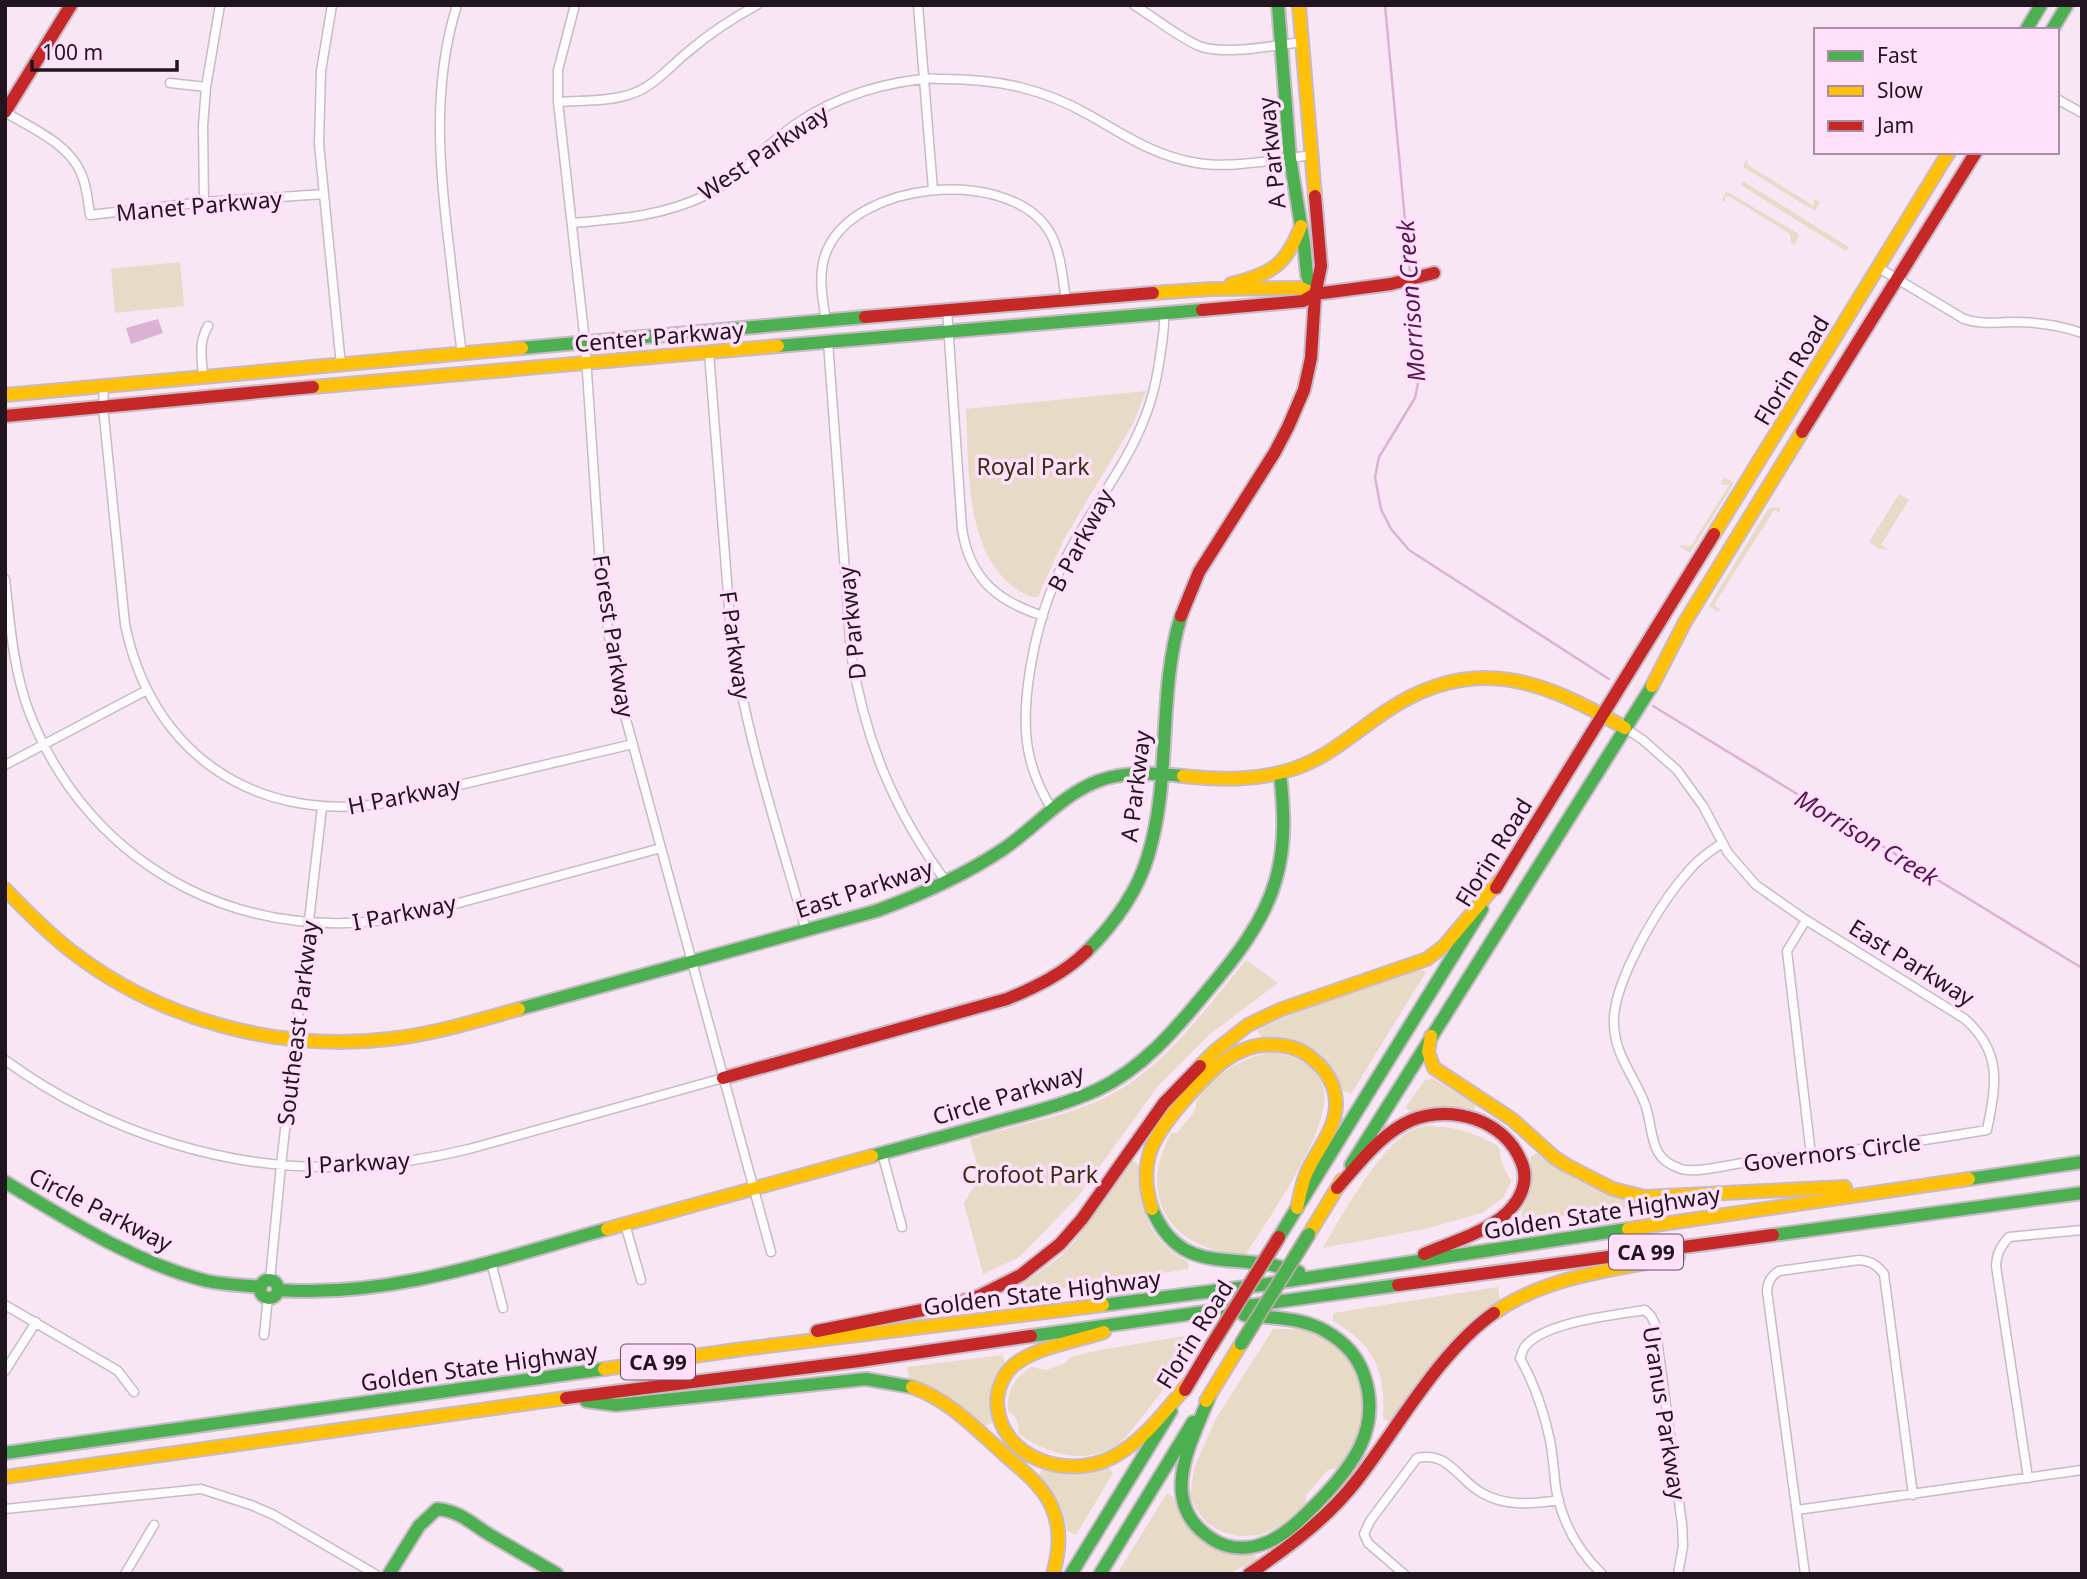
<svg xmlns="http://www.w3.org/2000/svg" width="2087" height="1579" viewBox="0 0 2087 1579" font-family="'Noto Sans',sans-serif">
  <rect width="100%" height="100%" fill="#f8e6f5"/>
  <path fill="#e7dac7" d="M1747,158L1748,165L1814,206V199L1820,202L1815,211L1743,167Z
    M1743,181L1849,247L1846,251L1741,185Z
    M1726,191L1797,233L1799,236L1794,245L1791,243L1790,234L1729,196L1725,197V202L1722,200Z
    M180,262L184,306L115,313L111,269Z
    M1146,391L1134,422L1063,541L1038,597C1030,598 1021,592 1014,587C964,551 969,465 966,409Z
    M1724,477L1734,483L1690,553L1680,547L1681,545L1691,546L1729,485L1720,484Z
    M1899,494L1909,500L1881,545L1889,550L1879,549L1869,542Z
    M1777,507L1781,509L1779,512L1774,510L1714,605L1720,609L1718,612L1709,606L1768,509Z
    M1246,960L1278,983L1209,1035L1158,1086L1076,1199L1018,1258L983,1274L964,1203L980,1176L970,1139C1022,1123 1082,1115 1127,1085C1172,1056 1212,1001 1246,960Z
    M1418,968L1426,972L1351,1094C1340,1090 1336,1086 1329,1077C1307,1049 1302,1034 1261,1037L1257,1030L1301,1010Z
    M1271,1052C1294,1055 1319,1065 1324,1090C1331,1131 1268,1219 1246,1254C1202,1254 1157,1230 1157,1180C1157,1163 1164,1148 1171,1133L1178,1132C1183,1125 1192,1117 1195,1109C1199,1101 1193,1107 1198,1099C1214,1073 1243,1058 1271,1052Z
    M1432,1078L1476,1105L1474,1110C1452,1104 1433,1106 1411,1113L1406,1107L1424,1081Z
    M1426,1126C1452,1126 1474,1132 1496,1145L1500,1149C1500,1162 1505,1170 1511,1181L1503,1198L1482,1213L1425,1229L1323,1248C1341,1217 1379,1148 1410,1131C1415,1129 1421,1127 1426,1126Z
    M1537,1153C1565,1177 1593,1189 1627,1199V1208L1523,1221L1521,1211C1533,1194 1534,1177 1530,1157Z
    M1133,1161L1139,1165C1138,1207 1148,1241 1188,1262L1189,1269L1026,1294L1023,1284L1060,1257L1075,1241Z
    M1498,1287L1500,1300C1452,1330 1423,1378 1390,1422L1383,1419C1386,1372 1375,1345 1333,1321V1313Z
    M1273,1329C1287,1329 1302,1328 1316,1333C1328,1337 1337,1346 1346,1356C1379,1392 1363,1433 1338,1468L1328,1470L1307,1494L1305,1504L1283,1524L1261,1535L1239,1536L1222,1532L1207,1523L1196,1509L1190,1496L1194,1468L1215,1420Z
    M1196,1334C1178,1365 1161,1396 1137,1423C1129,1433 1122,1444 1110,1449C1080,1464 1045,1453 1019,1434C1019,1424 1017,1417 1008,1411C1006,1392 1015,1377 1031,1367L1046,1370L1065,1363L1070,1357L1100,1350Z
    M1003,1355L1005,1366L994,1422L985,1426L909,1379L907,1367Z
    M1107,1466L1113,1473L1076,1535L1067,1531C1065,1508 1054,1492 1039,1474L1043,1468Z
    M1167,1493L1174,1498L1181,1517L1254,1552L1257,1560L1228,1574H1117Z"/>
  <path fill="#dbb2d6" d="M158,319L163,333L131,344L126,328Z"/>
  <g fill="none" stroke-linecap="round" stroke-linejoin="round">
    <path stroke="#dbb2d6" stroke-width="2.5" d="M1385,5L1410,274
      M1411,284L1419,378L1415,398L1379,457L1375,477L1381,509L1391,529L1409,550L1609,679
      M1653,706L2082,968"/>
    <defs>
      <path id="street" d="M332,5L321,71L319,144L341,365
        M457,5C432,85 439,166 449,246C453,282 457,318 462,354
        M575,5L558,70V102L585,342L601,579L609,636L624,712L771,1252
        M918,5L933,190
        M1134,5C1155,18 1178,37 1199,46C1226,56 1274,45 1303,42
        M170,83L206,87
        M2057,99L2082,113
        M558,102C580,100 606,102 628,95C653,88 669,67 689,51C710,33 733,18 757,5
        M5,112C31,128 68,143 81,173C87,186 88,201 90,215L204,202L324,194
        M204,202L203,126L206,87L220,5
        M572,223C619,219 664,216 706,195C735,181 756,155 781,135C821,103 871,85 922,79C929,78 936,79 943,79C998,79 1042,88 1091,116C1126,136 1155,156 1197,163C1230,169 1279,159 1313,155
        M1877,267L1964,319C1981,325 1996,322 2014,322C2037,322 2060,325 2082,333
        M947,309L962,529C970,579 997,601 1043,616
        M826,321C822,297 817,270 828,248C859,182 999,169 1044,224C1061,244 1062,276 1066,300
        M828,342L851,653C865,741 894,811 947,883
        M709,353L731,632C745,734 778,831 806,930
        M203,377C202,358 198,343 208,326
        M104,386L103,407L125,624C150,750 251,822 379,804L633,744
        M5,579C10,623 13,667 28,709C90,873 254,953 422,913L661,848
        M1625,728L1643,740L1677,770L1703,806L1728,853L1756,885L1806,920L1965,1019C2003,1053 1996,1085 1987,1130C1940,1138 1893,1145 1845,1151C1817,1155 1789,1156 1760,1160C1741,1162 1698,1174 1681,1169C1647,1158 1655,1132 1645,1104C1635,1077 1615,1056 1614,1025C1611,985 1659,905 1686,874C1696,861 1709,852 1722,843
        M5,765L147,690
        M1053,811C1026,768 1022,733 1028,684C1034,638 1047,592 1069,552C1093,506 1127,465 1145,417C1154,395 1158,373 1161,350C1163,337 1165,325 1164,312
        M1806,920L1787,951L1811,1155
        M5,1060C105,1133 233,1174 358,1166C395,1164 432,1158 469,1149L723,1078
        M882,1153L902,1227
        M625,1224L641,1280
        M491,1262L503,1308
        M270,1280L281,1165L322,807
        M5,1305L108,1365L118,1371L134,1392
        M264,1335L268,1297
        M5,1371L36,1322
        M2028,1478L1996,1266C1997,1253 2000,1247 2009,1237L2082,1230
        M5,1509L201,1489L251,1505L274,1515L375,1574
        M1797,1510L2082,1470
        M125,1574L154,1525
        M1404,1574L1368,1543L1364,1534L1370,1521L1417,1458C1449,1451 1458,1480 1482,1493C1506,1507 1532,1504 1559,1500
        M1602,1574C1578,1551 1562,1521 1556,1489C1554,1473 1553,1456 1550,1440C1544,1412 1534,1383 1520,1358C1522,1355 1522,1351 1524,1348C1541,1322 1616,1315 1645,1310L1651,1316L1655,1324L1682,1524L1683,1546L1678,1574
        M1805,1574L1767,1291C1768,1281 1771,1276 1779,1271L1859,1260C1871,1261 1877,1265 1884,1274L1913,1495"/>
      <path id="fast" d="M1278,5L1290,158L1304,244L1307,275L1314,294
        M2026,30L2041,5
        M2052,30L2067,5
        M778,346L1202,310
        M522,348L865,317
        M1087,951C1114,924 1137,893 1148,856C1172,778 1157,694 1181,616
        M519,1009L876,911C920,895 963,876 1002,850C1034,829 1061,795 1098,781C1125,771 1155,773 1183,776
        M872,1156C915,1144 958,1133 1000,1121C1033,1112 1066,1104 1097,1090C1143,1068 1175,1030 1207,991C1235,958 1264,922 1276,879C1286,844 1284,809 1280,773
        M1351,1165L1652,686
        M1969,1179L2082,1162
        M5,1182C69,1220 134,1263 207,1281C225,1285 243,1285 261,1287
        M1152,1209C1177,1267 1215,1257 1267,1264C1278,1266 1288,1269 1299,1272
        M1773,1235L2082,1193
        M1279,1237L1482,909
        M260 1289a9 9 0 1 1 18 0a9 9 0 1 1-18 0Z
        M278,1290C392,1298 499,1259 607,1229
        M1103,1305L1261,1285L1628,1229
        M1031,1336L1398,1285
        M1210,1395C1192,1442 1155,1502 1212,1539C1229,1550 1249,1550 1268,1542C1288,1533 1303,1517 1318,1502C1353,1466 1382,1428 1364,1375C1358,1357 1344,1342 1327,1332C1302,1317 1271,1318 1244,1315
        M586,1401L616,1405L866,1379L912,1387
        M5,1453L604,1369
        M389,1574L419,1526L437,1509C460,1511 472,1524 490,1535C512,1548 535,1561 557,1574
        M1071,1574L1171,1411
        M1100,1574L1193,1422"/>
      <path id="slow" d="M1299,5L1315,196
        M1231,284C1271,274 1286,266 1301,226
        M1153,293L1211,289L1301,288L1315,294
        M313,387L778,346
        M5,395L522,348
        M1714,534L1949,152
        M1652,686L1685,622L1802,432
        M1183,776C1220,780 1257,781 1293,769C1330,757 1356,731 1388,710C1474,653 1543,680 1625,728
        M5,889C26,911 47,932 71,951C160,1020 278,1052 390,1039C434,1034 476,1021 519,1009
        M1431,1036L1428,1052L1434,1068L1513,1120L1554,1157L1566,1165L1613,1189L1645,1197L1845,1187
        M1200,1066L1215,1051L1248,1025L1282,1009L1427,959L1444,946L1500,880
        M1152,1209C1146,1190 1144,1171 1150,1152C1156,1134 1170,1117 1182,1103C1207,1074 1236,1040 1278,1045C1292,1046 1306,1052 1316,1062C1328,1072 1336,1088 1336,1104C1336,1129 1317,1150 1307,1172C1302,1183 1300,1196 1297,1208
        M607,1229L872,1156
        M1628,1229L1969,1179
        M1309,1234L1342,1180
        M1494,1313C1546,1276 1617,1269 1678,1257
        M1104,1332C1077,1341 1036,1347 1014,1365C1003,1374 997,1390 997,1403C1000,1458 1066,1480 1111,1458C1143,1442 1166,1410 1188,1384
        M604,1369L743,1349L1103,1305
        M912,1387C949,1400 975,1428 1004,1454C1022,1470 1044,1486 1053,1510C1062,1531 1059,1553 1053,1574
        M1206,1401L1241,1344
        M5,1477L566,1398"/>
      <path id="jam" d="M5,112L71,5
        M1202,310L1303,301L1315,294L1391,284L1434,273
        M865,317L1153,293
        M5,416L313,387
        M1802,432L1976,152
        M1181,616L1199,572L1275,452L1288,427L1304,390L1311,358L1315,295L1321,266L1315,196
        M1496,888L1714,534
        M723,1078L1007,999C1036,987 1065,973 1087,951
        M1337,1188C1359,1164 1381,1133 1412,1120C1452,1104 1504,1120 1521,1161C1528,1176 1524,1193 1513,1206C1495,1230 1451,1242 1424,1254
        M1398,1285L1773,1235
        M817,1331L953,1304L979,1296L1021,1275L1060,1244L1082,1219L1164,1103L1200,1066
        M1185,1390L1210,1348
        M566,1398L859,1361L1031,1336
        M1249,1574C1289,1547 1328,1518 1358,1479C1399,1426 1439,1352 1494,1313"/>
    </defs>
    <use href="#street" stroke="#c8bac6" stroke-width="11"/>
    <use href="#fast" stroke="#c8bac6" stroke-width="16"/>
    <use href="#slow" stroke="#c8bac6" stroke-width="16"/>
    <use href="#jam" stroke="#c8bac6" stroke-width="16"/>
    <use href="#street" stroke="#fefbfe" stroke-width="8"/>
    <use href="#fast" stroke="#4caf50" stroke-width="12"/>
    <use href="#slow" stroke="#ffc107" stroke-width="12"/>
    <use href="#jam" stroke="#c62828" stroke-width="12"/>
    <defs>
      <path id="fast-bridge" d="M1241,1344L1309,1234"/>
      <path id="jam-bridge" d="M1210,1348L1279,1237"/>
    </defs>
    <use href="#fast-bridge" stroke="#b5aaa1" stroke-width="16" stroke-linecap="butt"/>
    <use href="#jam-bridge" stroke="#b5aaa1" stroke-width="16" stroke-linecap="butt"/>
    <use href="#fast-bridge" stroke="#4caf50" stroke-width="12"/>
    <use href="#jam-bridge" stroke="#c62828" stroke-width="12"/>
  </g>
  <g text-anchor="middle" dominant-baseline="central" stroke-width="7" stroke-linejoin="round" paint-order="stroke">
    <g fill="#ffdffa" stroke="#645261" stroke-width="2">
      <rect x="1609" y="1234.5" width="74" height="35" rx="5"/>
      <rect x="621" y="1344.5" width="74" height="35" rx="5"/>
    </g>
    <g font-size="21" font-weight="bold" fill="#21161f">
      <text x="1646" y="1252">CA 99</text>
      <text x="658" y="1362">CA 99</text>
    </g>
    <g font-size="23" fill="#21161f" stroke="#ffdffa">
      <text transform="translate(763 152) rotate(-34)">West Parkway</text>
      <text transform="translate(1271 153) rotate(-96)">A Parkway</text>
      <text transform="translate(199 205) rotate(-5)">Manet Parkway</text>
      <text transform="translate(659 336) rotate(-5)">Center Parkway</text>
      <text transform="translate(1791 370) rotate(-59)">Florin Road</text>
      <text transform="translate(1080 540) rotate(-62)">B Parkway</text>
      <text transform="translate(851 623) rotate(-96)">D Parkway</text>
      <text transform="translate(614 636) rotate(81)">Forest Parkway</text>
      <text transform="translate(736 645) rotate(82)">F Parkway</text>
      <text transform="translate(1135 786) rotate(-83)">A Parkway</text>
      <text transform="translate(404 795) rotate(-11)">H Parkway</text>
      <text transform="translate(1493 852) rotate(-58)">Florin Road</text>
      <text transform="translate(864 888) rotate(-18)">East Parkway</text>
      <text transform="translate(404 912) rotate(-11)">I Parkway</text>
      <text transform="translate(1912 962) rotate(32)">East Parkway</text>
      <text transform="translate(297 1023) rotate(-83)">Southeast Parkway</text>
      <text transform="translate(1008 1094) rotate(-17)">Circle Parkway</text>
      <text transform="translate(1832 1152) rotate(-7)">Governors Circle</text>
      <text transform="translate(358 1162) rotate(-3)">J Parkway</text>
      <text transform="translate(101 1209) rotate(27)">Circle Parkway</text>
      <text transform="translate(1602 1212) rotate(-9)">Golden State Highway</text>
      <text transform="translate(1042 1292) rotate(-7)">Golden State Highway</text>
      <text transform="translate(1194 1334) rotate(-58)">Florin Road</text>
      <text transform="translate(479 1366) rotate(-8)">Golden State Highway</text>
      <text transform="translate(1665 1413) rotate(81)">Uranus Parkway</text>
    </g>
    <g font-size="23" fill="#373114" stroke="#ffdffa">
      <text x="1033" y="466">Royal Park</text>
      <text x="1030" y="1174">Crofoot Park</text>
    </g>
    <g font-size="24" font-style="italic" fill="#551850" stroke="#ffdffa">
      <text transform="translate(1410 301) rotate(-94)">Morrison Creek</text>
      <text transform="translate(1867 837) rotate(31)">Morrison Creek</text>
    </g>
  </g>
  <rect width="2087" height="1579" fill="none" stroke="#21161f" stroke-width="14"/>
  <rect x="1814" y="28" width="245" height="126" fill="#ffdffa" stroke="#a68fa2" stroke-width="2"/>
  <rect x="1828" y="51" width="35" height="10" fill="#4caf50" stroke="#a68fa2" stroke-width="2"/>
  <text x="1877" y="63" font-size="21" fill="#21161f">Fast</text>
  <rect x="1828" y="86" width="35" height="10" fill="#ffc107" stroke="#a68fa2" stroke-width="2"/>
  <text x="1877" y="98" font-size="21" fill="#21161f">Slow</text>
  <rect x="1828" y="121" width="35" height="10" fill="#c62828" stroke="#a68fa2" stroke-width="2"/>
  <text x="1877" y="133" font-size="21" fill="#21161f">Jam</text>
  <path d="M32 60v10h145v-10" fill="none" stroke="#21161f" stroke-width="3.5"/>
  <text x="42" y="60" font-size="21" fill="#21161f" stroke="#ffdffa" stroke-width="5" paint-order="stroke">100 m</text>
</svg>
